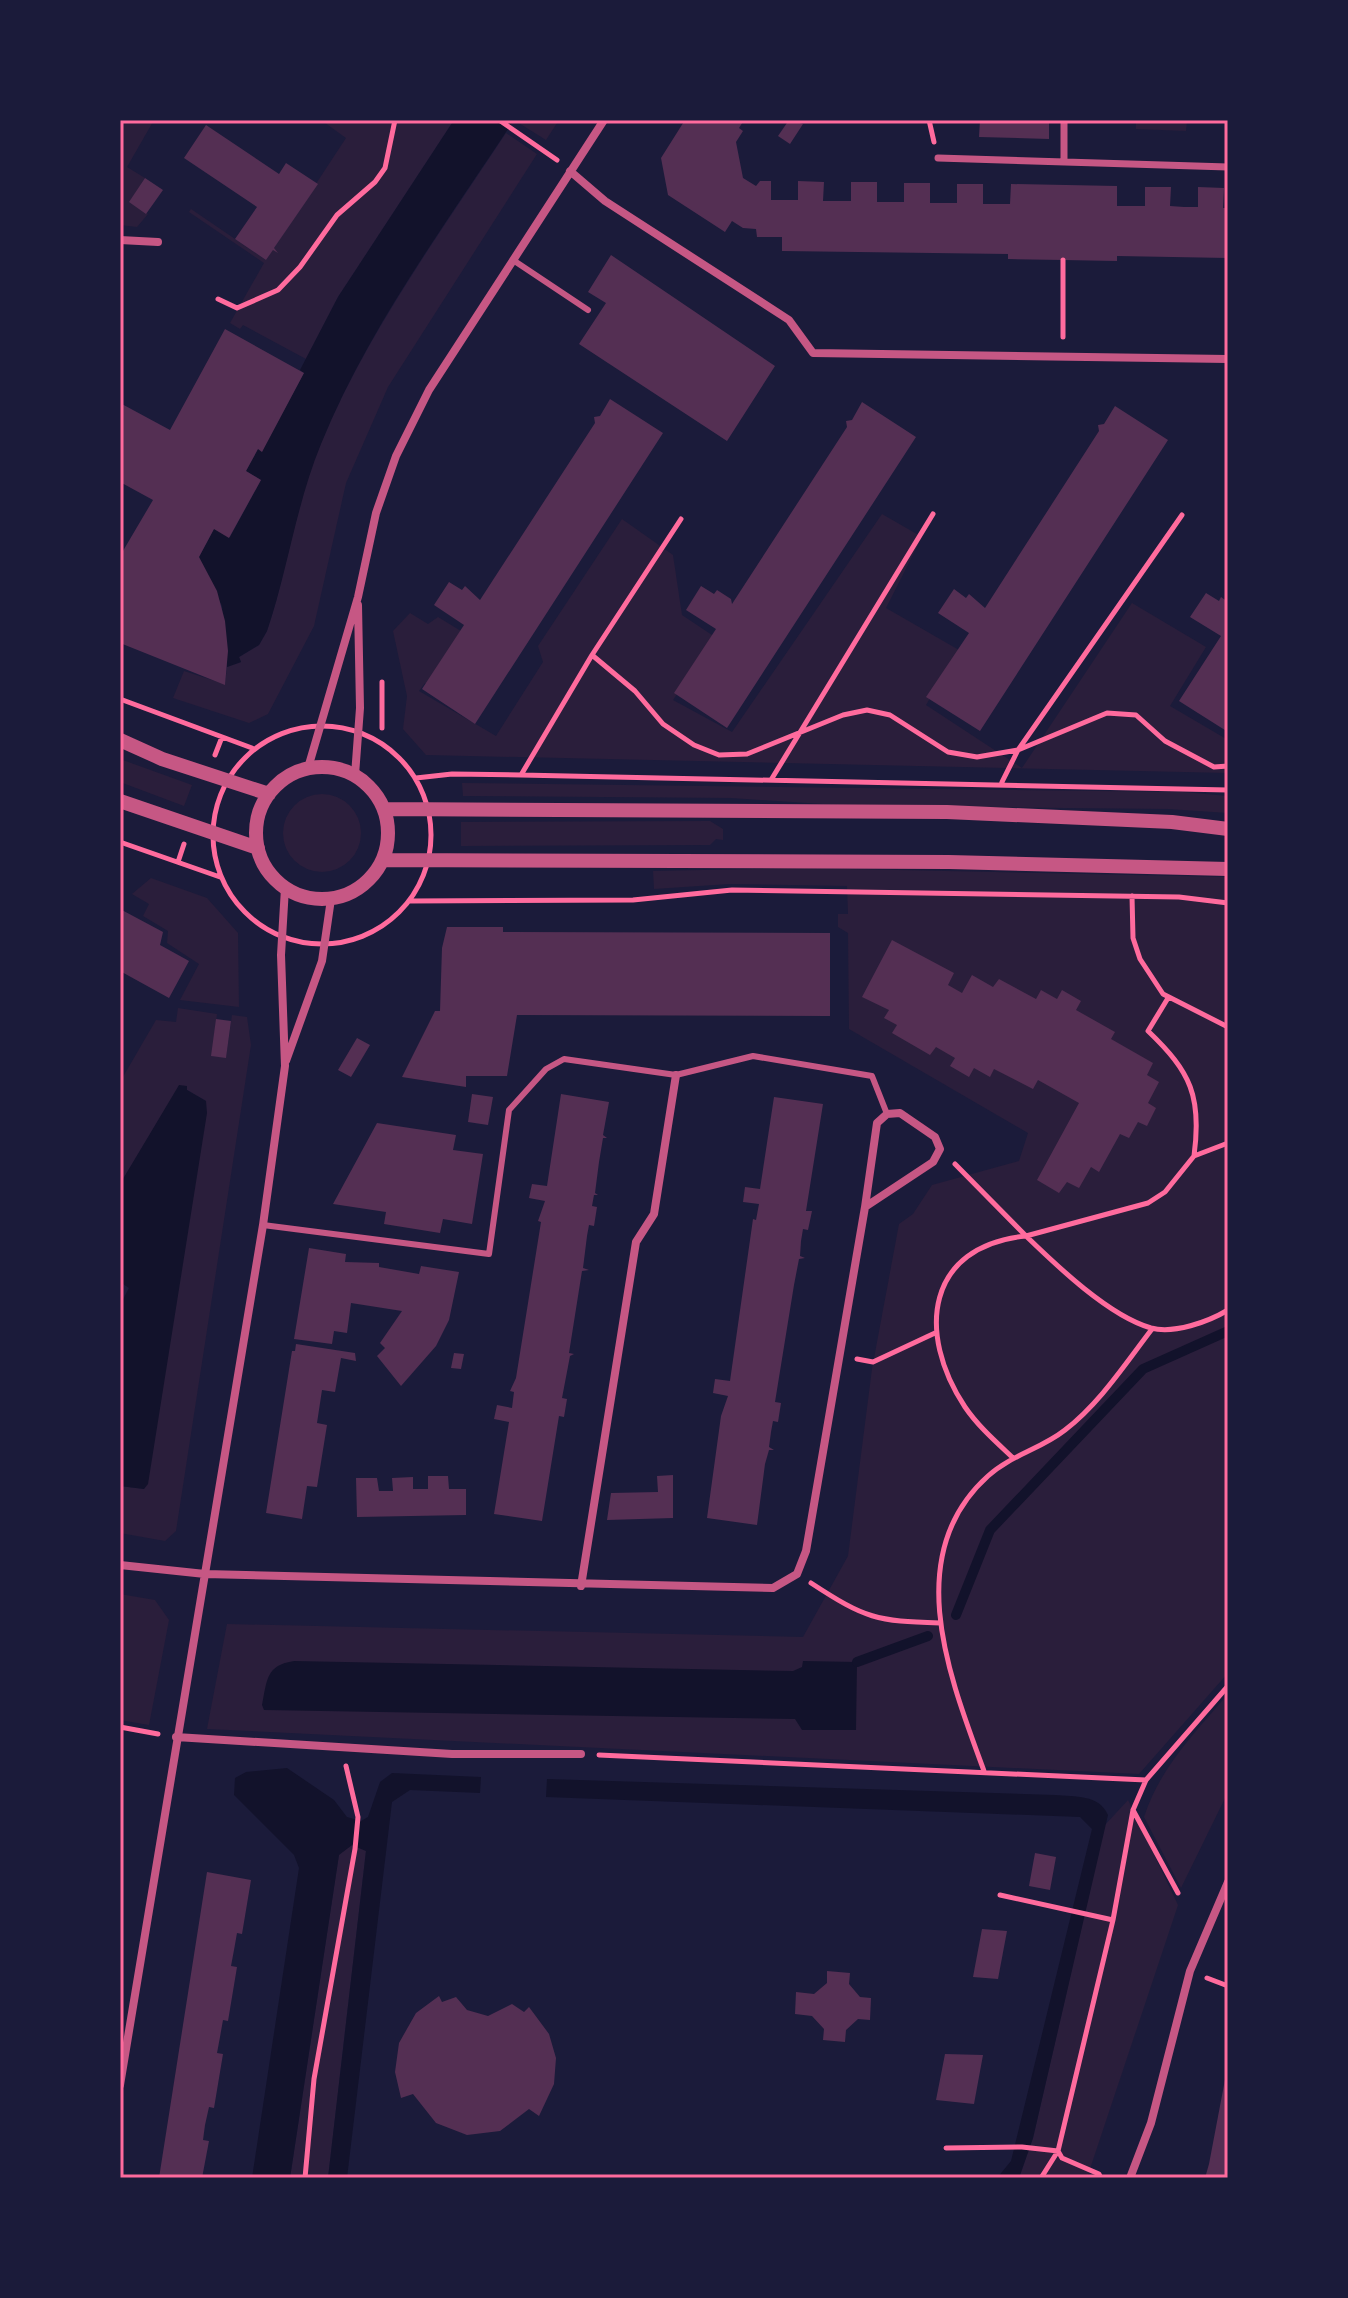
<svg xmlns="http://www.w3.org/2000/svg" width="1348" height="2298" viewBox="0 0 1348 2298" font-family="Signika,sans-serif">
  <rect width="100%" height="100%" fill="#1b1b3a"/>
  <path fill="#2a1e3b" d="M125,120H154L127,167L145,178L130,202L148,214L137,227L120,225V130Z
    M321,120H454L338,297L306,359L243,325L240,329L230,323L264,263L189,212L191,209L266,260L346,138Z
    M514,120H559L546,140Z
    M1136,120H1187L1186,131L1136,129Z
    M506,133L537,154L388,387L346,483L314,626L268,714L249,723L173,698L184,671L225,684L227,667L241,662L239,657L259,645L267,631C288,569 295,504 321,443C367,333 440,233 506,133Z
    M882,514L922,537L886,608L959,650L926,705L1022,768L1132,603L1206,647L1170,706L1228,740V773L426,755L403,729L407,696L393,631L410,613L428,624L438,617L461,631L429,685L425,683L419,691L496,736L543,662L538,646L622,519L673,555L682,615L715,637L673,700L732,732Z
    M120,759L192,785L184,806L120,782Z
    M462,783L1183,792L1228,796V813L1168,809L852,806L731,798L463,796Z
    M283 833a39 39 0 1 1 78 0a39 39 0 1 1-78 0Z
    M710,821L723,829V840L716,839L710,845L461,846V822Z
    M803,868L1228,877V1673L1139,1774L207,1729L227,1624L803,1637L848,1556L872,1369L899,1224L913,1214L932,1185L1019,1161L1028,1133L849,1029L848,933L838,927V914H848L847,886L729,884L654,889L653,871Z
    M151,878L207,898L238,933L239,1007L180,1000L199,964L167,943L168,931L143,916L149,904L132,894Z
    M178,1008L217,1014L212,1056L226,1057L232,1015L247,1017L251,1045L176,1531L165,1541L120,1533V1486L144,1489L206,1101L187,1090L178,1089L120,1184V1082L156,1020L176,1022Z
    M120,1594L155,1600L169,1620L149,1725L120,1720Z
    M1228,1694V1792L1181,1888L1144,1817C1161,1766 1194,1734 1228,1694Z
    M1128,1800L1178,1905L1087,2178H1019L1033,2138L1105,1825Z
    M352,1845L366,1851L328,2178H290L339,1854Z"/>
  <path fill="#12122b" d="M454,120H514C446,224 368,328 321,444C296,505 288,569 267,631L259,645L239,657L241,662L227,667L222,606L199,557L214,529L230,537L261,480L246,471L258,449L262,451L304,373L300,370L338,297Z
    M179,1085L187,1086V1090L206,1101L207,1113L148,1484L144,1489L120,1486V1305L129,1288L120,1282V1184Z
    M294,1661L793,1671L802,1667L803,1661L857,1662L856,1730H802L795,1719L264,1710L262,1705C267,1680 266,1665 294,1661Z
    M287,1768L334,1800L347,1817L361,1821L368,1817L380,1782L392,1773L481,1777L480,1793L410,1790L392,1802L347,2178H328L366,1851L352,1845L339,1855L290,2178H252L299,1868L294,1855L234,1795L235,1778L246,1772Z
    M547,1779L1055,1795C1075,1797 1099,1794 1108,1815L1033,2138L1019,2178H997L1011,2161L1092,1829L1080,1817L546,1797Z"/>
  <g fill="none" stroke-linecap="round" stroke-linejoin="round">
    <path stroke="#12122b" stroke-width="10" d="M956,1615L990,1530L1143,1369L1228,1331
      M857,1662L928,1636"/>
  </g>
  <path fill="#542f53" d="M685,120H744L739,128L743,131L736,142L743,178L756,186L760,181H771V200H798V181L824,182L823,201H851V182H877V202H904V183H930V203H957V184H983V204H1010L1011,184L1117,186V206H1145V187H1171L1170,206L1184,207H1198V187L1224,188L1223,208H1228V258L1117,256V261L1063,260L1008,259V254L782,251V237H757L756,229L743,228L732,221L725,232L668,195L661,158Z
    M789,120L803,124L790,144L778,136Z
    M980,120H1049V139L979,137Z
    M206,125L279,174L286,163L318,184L274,248L278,253L273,250L266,260L235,239L257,207L184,158Z
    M145,178L163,190L146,214L129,202Z
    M611,255L775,366L727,441L579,344L606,303L588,292Z
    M225,329L304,373L262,452L258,449L246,471L261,480L229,538L214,529L199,557L217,591L225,621L228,651L225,685L120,643V556L153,500L120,482V403L170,430Z
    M610,399L663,433L475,724L422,689L464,625L434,605L449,582L462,590L465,586L480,600L595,423L594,417L600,416Z
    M862,402L916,437L727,728L674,693L716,629L686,610L701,586L714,594L717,590L731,599L732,604L847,427L846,421L852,420Z
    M1115,406L1168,440L980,731L926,697L969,633L938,613L954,589L966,598L969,594L985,608L1099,431L1098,425L1104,424Z
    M1206,593L1219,601L1221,597L1228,602V732L1179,701L1221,636L1190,617Z
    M120,909L163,932L160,945L189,961L169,998L120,971Z
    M447,927H503V932L830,933V1016L517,1015L507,1076H466V1087L402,1077L435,1011H440L442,948Z
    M892,940L954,973L948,985L962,993L972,975L993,987L999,979L1036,999L1041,990L1057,999L1062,990L1081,1001L1076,1010L1115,1032L1111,1039L1153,1063L1147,1075L1159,1082L1148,1103L1156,1108L1147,1126L1138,1122L1129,1138L1120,1134L1099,1172L1091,1167L1079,1188L1067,1182L1059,1193L1037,1180L1079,1103L1038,1080L1033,1089L994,1069L990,1077L974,1068L969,1077L950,1066L955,1058L936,1047L930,1055L892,1033L897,1025L884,1018L889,1010L862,997Z
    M216,1019L231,1021L226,1058L211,1056Z
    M357,1038L370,1045L351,1077L338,1070Z
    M472,1094L493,1097L488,1125L468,1122Z
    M561,1094L609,1102L603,1135L607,1138H603L599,1162L595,1193L598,1195H594L592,1206L597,1207L594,1226L589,1225L587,1236L583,1268L589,1270L582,1271L569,1353L574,1354L570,1356L562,1398L567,1399L564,1417L559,1416L542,1521L494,1514L509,1422L494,1419L497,1405L512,1408L514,1392L510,1391L516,1378L541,1222L538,1221L545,1201L529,1198L532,1184L547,1186Z
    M774,1097L823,1104L806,1211H812L808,1230L803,1229L801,1241L800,1256L805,1258L799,1259L794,1285L775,1402L781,1403L778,1422L773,1421L771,1432L769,1447L774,1450H769L765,1464L757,1525L707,1518L721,1416L728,1396L713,1393L715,1379L730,1381L753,1219L756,1220L759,1204L743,1202L745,1187L760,1189Z
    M377,1123L456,1135L453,1150L483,1154L472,1224L443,1219L440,1233L384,1224L386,1212L333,1204Z
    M309,1248L346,1254L345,1262L379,1263V1267L419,1274L421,1266L459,1272L449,1320L436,1346L401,1386L377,1356L385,1348L380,1343L402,1311L351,1303L347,1333L334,1331L332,1344L294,1339Z
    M296,1344L355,1353L356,1361L341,1358L335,1392L322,1390L317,1423L327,1425L317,1487L307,1486L302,1519L266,1513L292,1351H295Z
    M454,1353L464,1354L461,1369L451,1368Z
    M673,1475V1518L607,1520L611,1493L658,1492L657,1476Z
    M428,1476H448L449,1489H466V1515L357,1517L356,1478H377L379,1491H393L392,1478L413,1477V1489H428Z
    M1035,1853L1056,1857L1050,1890L1029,1886Z
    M207,1872L251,1880L242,1934L237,1933L234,1950L231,1966L237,1967L228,2021L223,2020L220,2037L217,2053L223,2054L214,2108L209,2107L205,2125L203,2140L209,2141L202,2178H159Z
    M982,1929L1007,1931L998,1979L973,1977Z
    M827,1971L850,1973L849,1984L860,1997L871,1998L870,2020L858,2019L846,2030L845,2042L823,2040L824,2029L812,2016L795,2014L796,1992L814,1994L827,1983Z
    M439,1996L442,2002L456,1997L467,2010L488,2016L512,2004L524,2012L529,2007L549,2034L556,2058L554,2084L539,2116L529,2109L500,2131L467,2135L436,2123L413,2094L401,2098L395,2072L399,2043L416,2013Z
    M945,2054L983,2055L974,2104L936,2100Z
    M1227,2069L1228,2178H1205L1209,2164Z"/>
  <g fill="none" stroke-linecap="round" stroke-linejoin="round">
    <path stroke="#ff6b9d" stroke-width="5" d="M499,120L557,160
      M929,120L934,142
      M218,299L237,308L278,290L300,267L337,215L375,182L385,168L395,120
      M1063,337V260
      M592,655L635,691L663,724L694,745L719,755L747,754L843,715L867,710L890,715L948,752L977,757L1018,750L1107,713L1136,715L1165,741L1214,767L1228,766
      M120,699L252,748
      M213 835a109 109 0 1 1 218 0a109 109 0 1 1-218 0Z
      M382,728V682
      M215,755L222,737
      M521,775L592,655L681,519
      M416,778L452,774L521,775L1228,790
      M771,780L933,514
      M1002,782L1018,750L1182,515
      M120,842L220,877
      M178,862L184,844
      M1132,896L1133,938L1140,959L1163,994L1228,1027
      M409,901L633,900L732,890L1179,897L1228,903
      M1168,998L1148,1031C1191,1072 1202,1097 1194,1156
      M955,1164L1026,1236L1148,1203L1165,1192L1194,1156L1228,1143
      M1228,1211V1231
      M857,1359L873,1362L935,1333
      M1012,1457C995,1441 978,1426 965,1407C916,1333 926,1246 1026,1236C1057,1266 1109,1316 1151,1328C1174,1334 1208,1322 1228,1310
      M811,1583C866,1619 876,1621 940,1623
      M120,1727L158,1734
      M599,1755L1146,1780
      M984,1771C950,1678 900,1555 988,1476C1011,1455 1041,1449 1065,1430C1100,1403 1125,1364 1152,1329
      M1133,1810L1178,1893
      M1000,1895L1113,1920
      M1207,1978L1228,1986
      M946,2148L1022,2147L1058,2151L1062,2158L1099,2174L1101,2178
      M305,2178L314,2079L355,1849L358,1817L346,1766
      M1041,2178L1058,2151L1113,1920L1133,1810L1146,1780L1228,1686"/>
    <path stroke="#c65784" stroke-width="6" d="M513,260L588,310
      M263,1225L489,1254L509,1110L546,1069L564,1059L676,1075L753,1056L872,1076L887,1114"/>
    <path stroke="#c65784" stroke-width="7" d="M938,158L1228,167
      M1064,162V120"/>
    <path stroke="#c65784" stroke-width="8" d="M570,171L605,201L789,320L813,353L1228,359
      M120,240L158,242
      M308,768L358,597L376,513L396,456L429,390L604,120
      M355,775L360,708L358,605
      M286,1061L322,961L331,899
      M120,1565L205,1574L773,1588L797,1574L806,1551L865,1207L933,1162L940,1149L935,1137L900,1113L887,1114L877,1123L865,1207
      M581,1586L636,1242L654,1214L676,1075
      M176,1737L452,1754H581
      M120,2085L263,1225L285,1066L281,955L285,888
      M1130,2178L1151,2123L1190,1971L1228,1882"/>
    <path stroke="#c65784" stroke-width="14" d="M120,740L162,759L269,794
      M256 833a66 66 0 1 1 132 0a66 66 0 1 1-132 0Z
      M120,801L258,848
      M385,809L947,812L1172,822L1228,829
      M383,860L949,862L1228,869"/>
  </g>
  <rect width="1348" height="2298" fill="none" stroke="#1b1b3a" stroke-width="244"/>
  <rect x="122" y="122" width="1104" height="2054" fill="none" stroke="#ff6b9d" stroke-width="3"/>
</svg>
